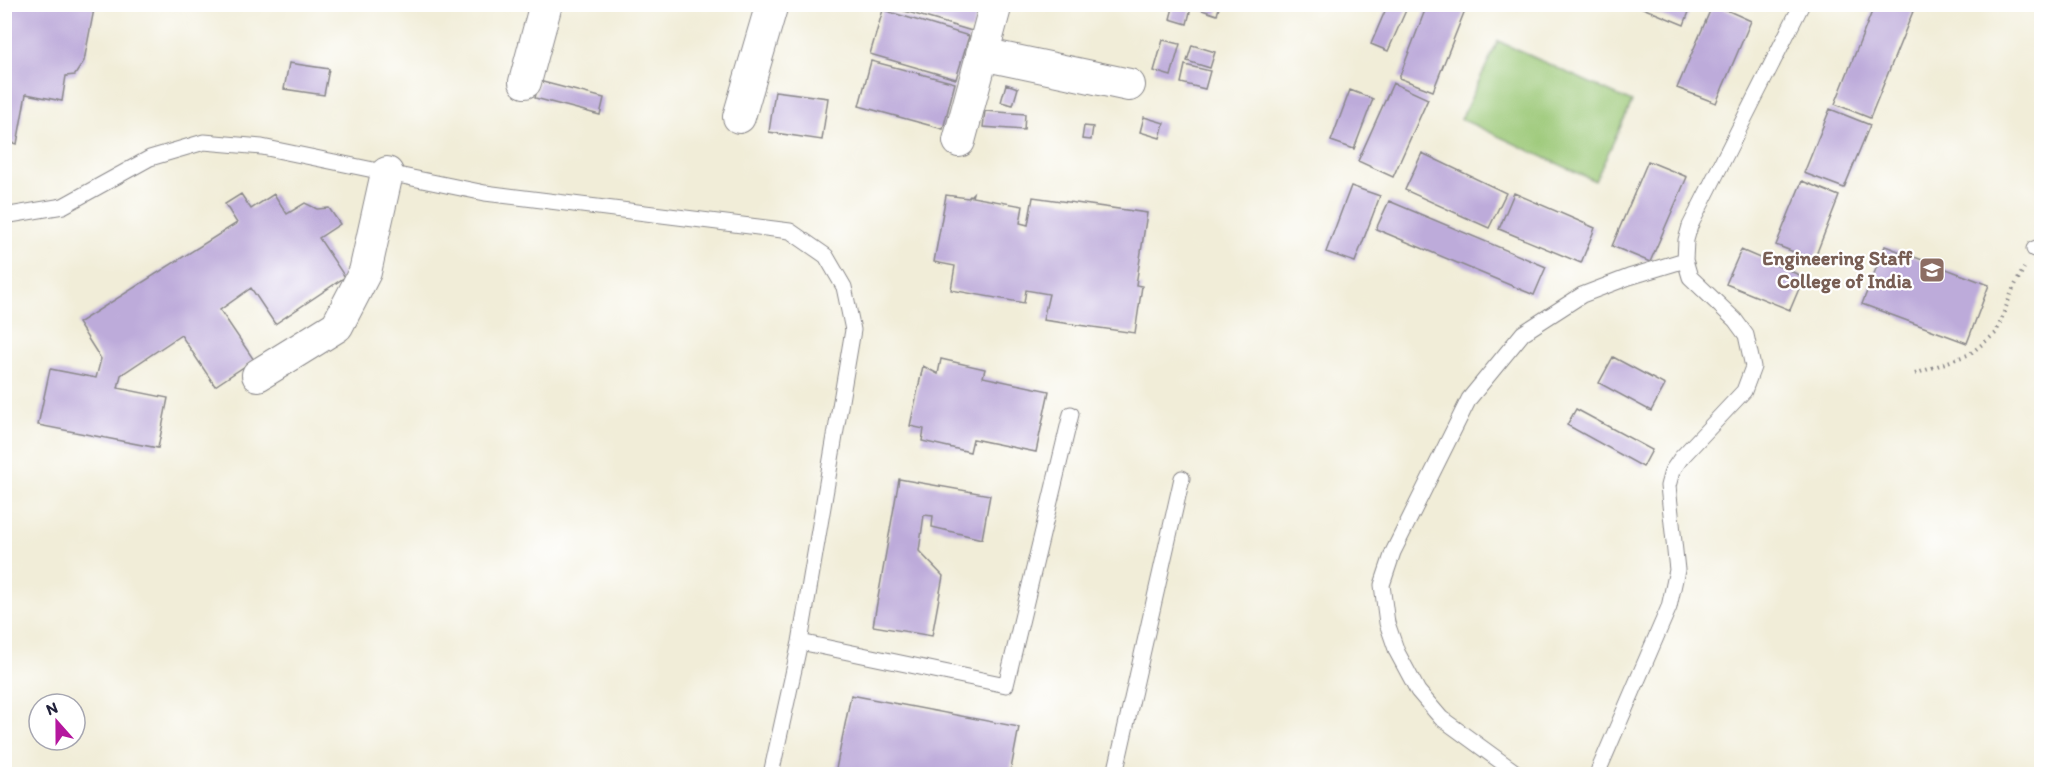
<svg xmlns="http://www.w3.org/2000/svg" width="2046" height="779" viewBox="0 0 2046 779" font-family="Itim,sans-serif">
  <rect width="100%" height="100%" fill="#fff"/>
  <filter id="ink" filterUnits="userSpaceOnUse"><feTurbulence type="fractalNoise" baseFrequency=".0167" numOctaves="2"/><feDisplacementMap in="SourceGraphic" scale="12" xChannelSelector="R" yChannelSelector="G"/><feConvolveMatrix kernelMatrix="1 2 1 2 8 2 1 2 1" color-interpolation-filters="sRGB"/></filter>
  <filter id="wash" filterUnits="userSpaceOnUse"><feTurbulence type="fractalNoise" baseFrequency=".008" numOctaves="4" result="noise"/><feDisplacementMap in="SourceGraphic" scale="24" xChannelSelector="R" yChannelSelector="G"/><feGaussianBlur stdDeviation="1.35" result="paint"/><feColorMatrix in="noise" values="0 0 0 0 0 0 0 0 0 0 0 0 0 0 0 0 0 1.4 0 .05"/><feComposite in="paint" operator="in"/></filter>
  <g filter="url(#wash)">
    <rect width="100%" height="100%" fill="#f1edd8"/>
    <path fill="#9ac774" stroke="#5e7458" stroke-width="1.5" d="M1498,41L1632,102L1595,181L1461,119Z"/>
    <g id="blocks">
      <path fill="#bdabda" d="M4,4H95L84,61L75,75L66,76L62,101L26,94L17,144L4,141Z
        M881,4H980L972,31Z
        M1174,4H1192L1187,24L1170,19Z
        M1204,4H1220L1217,15L1202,10Z
        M1388,4H1398L1407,8L1388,51L1371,44Z
        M1633,4H1692L1684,25Z
        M1713,4L1751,21L1716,103L1677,88Z
        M1875,4H1916L1870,118L1835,104Z
        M1427,5H1467L1433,91L1399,78Z
        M883,10L969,36L956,79L870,54Z
        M1163,40L1180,44L1171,76L1154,71Z
        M1192,45L1215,52L1210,68L1187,61Z
        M871,61L955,83L943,129L859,106Z
        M289,63L329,69L324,95L284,89Z
        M1185,65L1210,71L1205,89L1181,83Z
        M539,81L604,98L600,115L535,98Z
        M1393,83L1428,99L1393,177L1358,161Z
        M1006,84L1018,88L1013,105L1001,102Z
        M1350,90L1373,99L1354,149L1331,141Z
        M775,91L828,98L822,140L769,132Z
        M1830,109L1870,125L1844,188L1804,173Z
        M985,111L1025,114L1024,130L983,127Z
        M1144,117L1164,123L1160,138L1140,132Z
        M1084,126L1093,127L1091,140L1082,139Z
        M1422,153L1506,193L1489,228L1405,190Z
        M1648,161L1687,177L1650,262L1612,246Z
        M1802,181L1839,196L1814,260L1776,245Z
        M1351,186L1380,196L1355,262L1326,252Z
        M973,193L972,197L1023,206L1020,223L1028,225L1033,197L1147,213L1136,285L1142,286L1135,333L1043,320L1049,294L1026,290L1024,303L951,290L955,266L934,262L946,195L968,198Z
        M1514,193L1595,228L1581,263L1499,229Z
        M241,194L251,209L274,194L287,214L305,203L317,209L329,208L340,224L319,238L345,277L275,324L251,288L220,310L254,360L215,386L181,335L121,375L118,388L168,398L158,448L38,425L50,369L96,378L101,359L78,323L237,223L225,204Z
        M1389,201L1546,267L1534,295L1376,229Z
        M1885,246L1989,285L1967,343L1862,304Z
        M1741,250L1804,277L1790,310L1726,284Z
        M1613,357L1665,385L1651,411L1599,383Z
        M941,359L985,369L983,377L1049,391L1036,452L973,439L970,452L922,441L924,429L910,426L923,366L938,374Z
        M1576,409L1652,450L1643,467L1567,425Z
        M899,479L990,495L982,539L932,527L933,516L924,515L919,551L943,576L932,636L873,626Z
        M851,695L1019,727L1010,774H835Z"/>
    </g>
  </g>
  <g filter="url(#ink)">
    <use href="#blocks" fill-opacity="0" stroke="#8a888a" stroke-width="1.5"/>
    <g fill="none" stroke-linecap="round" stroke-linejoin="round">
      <defs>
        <path id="lane" d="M4,216L63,206L150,158L204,142L262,147L485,193L790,231L826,256L844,287L853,330L800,642L771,774
          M2034,249L2042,246
          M800,642L1006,685L1071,414
          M1115,774L1182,478
          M1518,774L1441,718L1418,691L1397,652L1387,623L1382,585L1393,552L1469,399L1523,333L1582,295L1629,277L1685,260
          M1597,774L1669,607L1677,570L1668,486L1672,471L1681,458L1744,391L1753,367L1746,335L1735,320L1690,277L1685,260L1686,240L1690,226L1802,4"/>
        <path id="street" d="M982,54L1129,85
          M525,82L546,4
          M739,117L772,4
          M959,141L996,4
          M258,375L337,326L365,272L387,173"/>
      </defs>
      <use href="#lane" stroke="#8a888a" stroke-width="17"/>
      <use href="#street" stroke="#8a888a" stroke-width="34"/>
      <path stroke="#8a888a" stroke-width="4" stroke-dasharray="1.5 4.5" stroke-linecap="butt" d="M1915,374L1970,354L1996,333L2013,289L2024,268"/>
      <use href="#lane" stroke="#fff" stroke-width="15"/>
      <use href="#street" stroke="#fff" stroke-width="32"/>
    </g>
  </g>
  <defs>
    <symbol id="university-square" viewBox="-11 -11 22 22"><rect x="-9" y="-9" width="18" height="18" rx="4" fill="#8d6e63" stroke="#fff"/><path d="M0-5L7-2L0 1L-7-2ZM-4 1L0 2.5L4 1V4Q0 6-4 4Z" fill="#fff"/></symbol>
  </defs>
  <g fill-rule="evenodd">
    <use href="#university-square" x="1917" y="255" width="30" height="30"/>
  </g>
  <g text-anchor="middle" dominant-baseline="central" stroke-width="4.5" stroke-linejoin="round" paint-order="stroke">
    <g font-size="20" font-weight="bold" fill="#785e54" stroke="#fff" text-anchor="end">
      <text x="1912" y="258">Engineering Staff<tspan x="1912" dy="23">College of India</tspan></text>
    </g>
  </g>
  <rect width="2046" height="779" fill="none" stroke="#fff" stroke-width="24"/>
  <g transform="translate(57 722) rotate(339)"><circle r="28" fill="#ffffff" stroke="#a7a7b1" stroke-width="1.5"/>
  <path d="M0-4.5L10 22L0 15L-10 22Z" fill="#b5179e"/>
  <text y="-9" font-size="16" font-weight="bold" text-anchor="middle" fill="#22223b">N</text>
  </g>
</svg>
